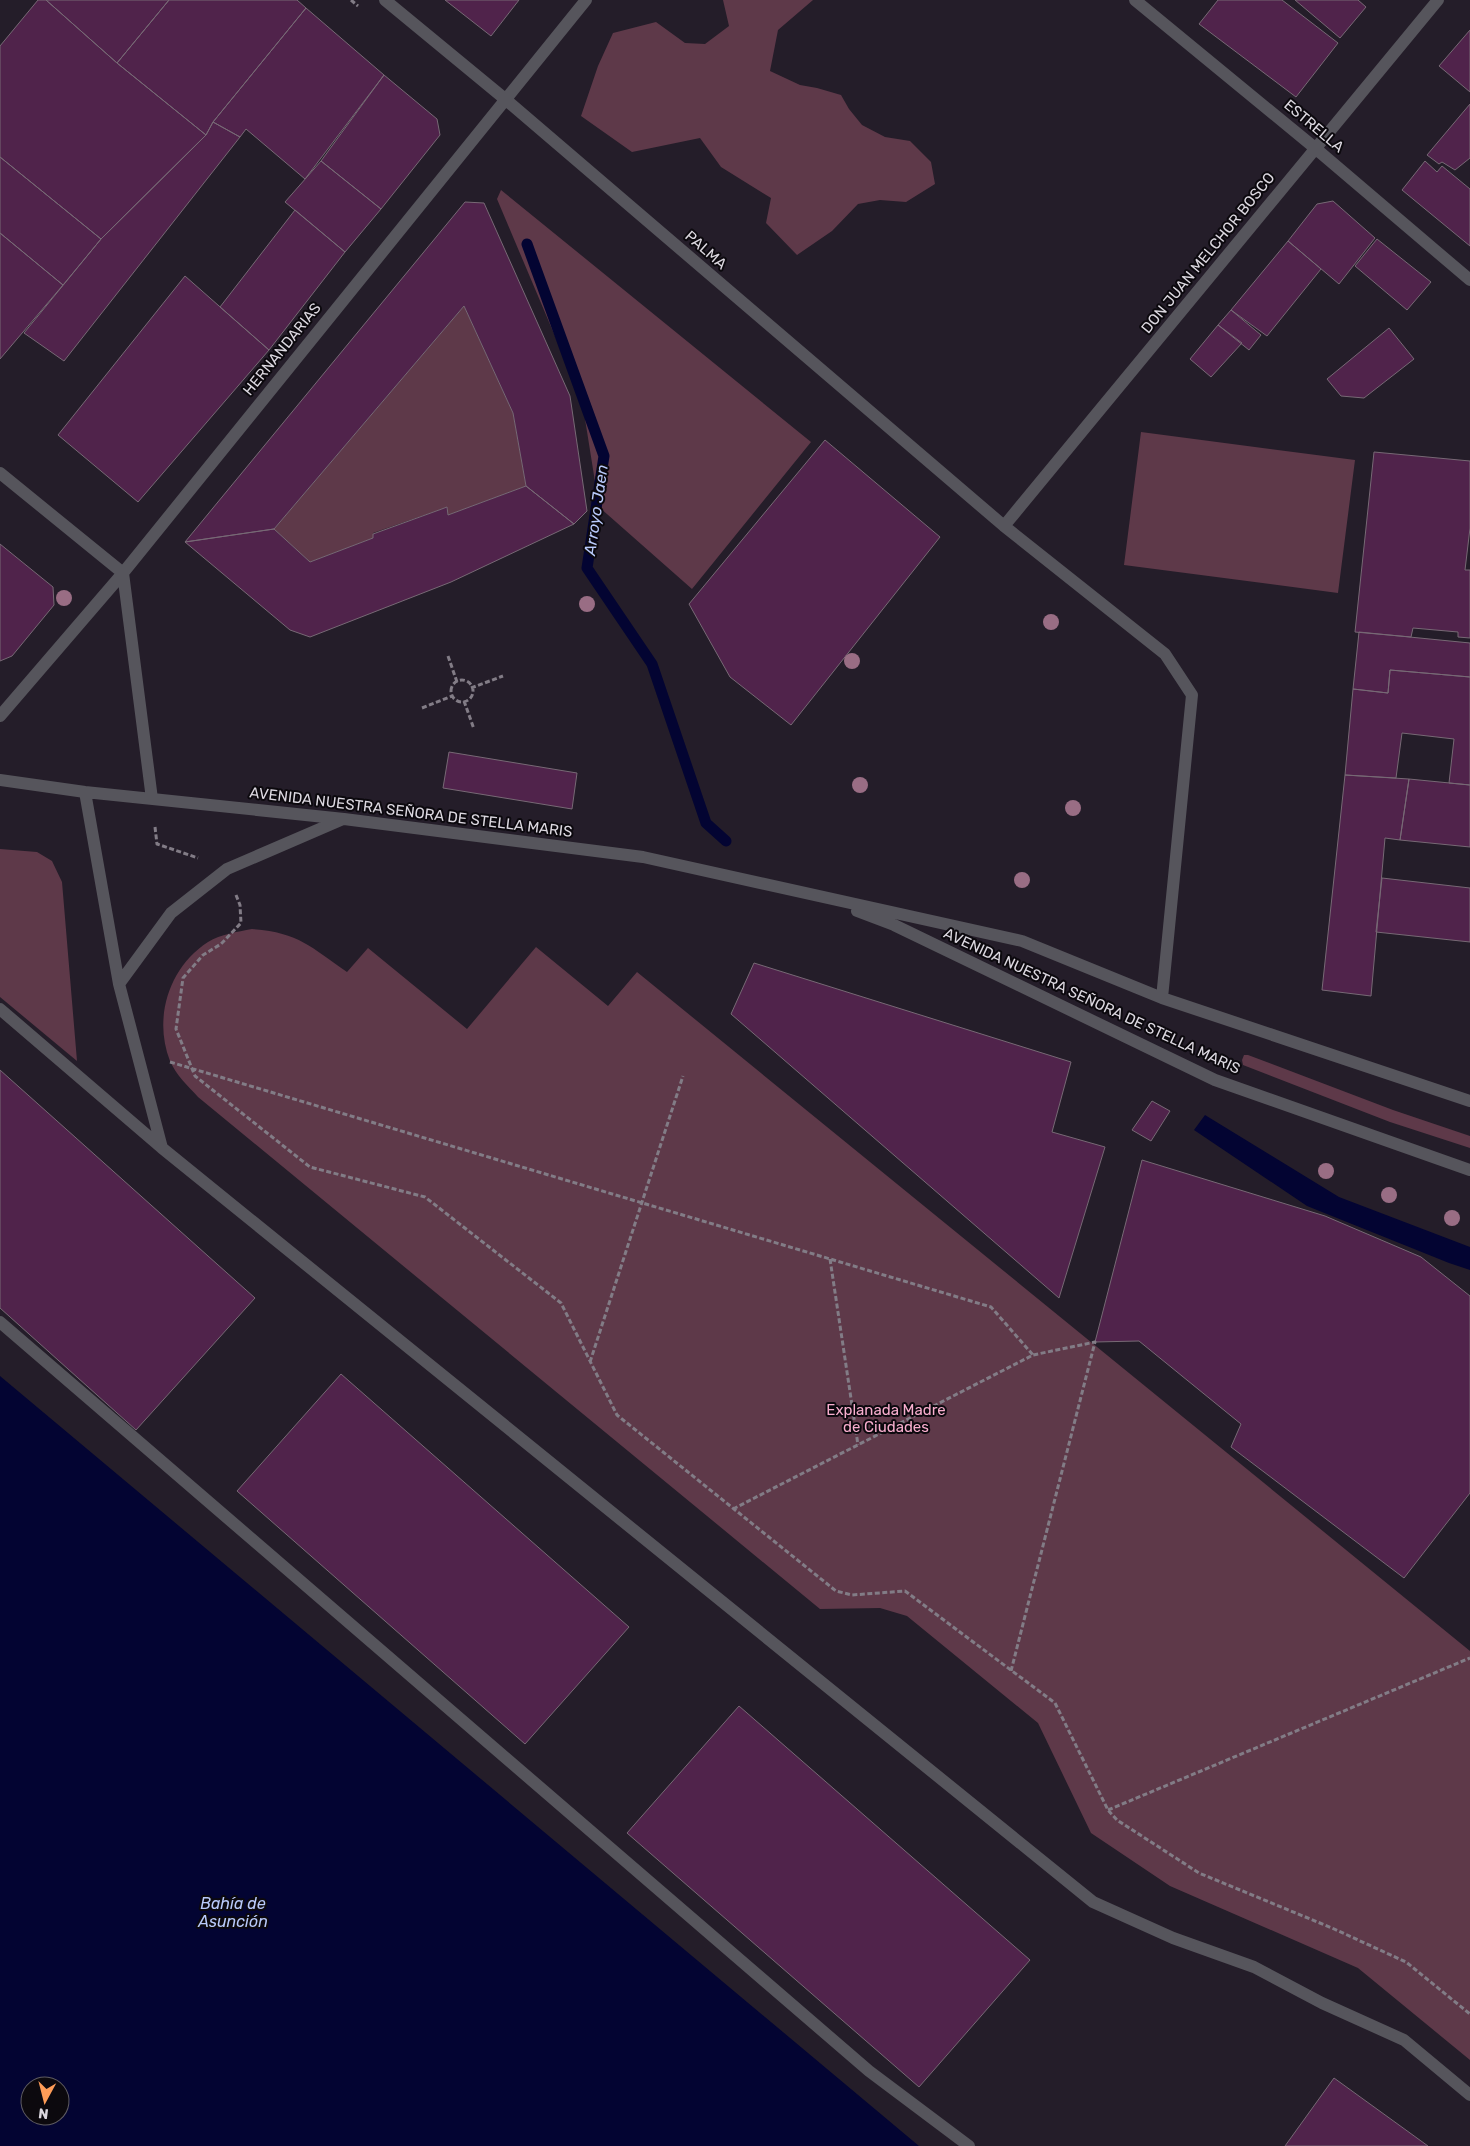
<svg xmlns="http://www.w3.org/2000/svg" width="1470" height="2146" viewBox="0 0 1470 2146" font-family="Rubik,sans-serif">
  <rect width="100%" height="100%" fill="#241d29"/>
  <path fill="#5e3949" d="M723,0H813L778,30L770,71L800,85L817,88L841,95L849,109L862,125L885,137L910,141L931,162L935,184L906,202L880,200L858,204L832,231L797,255L766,223L771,198L721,167L700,138L632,152L581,116L598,66L613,33L656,22L685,43L705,44L729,26Z
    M501,190L811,442L692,589L599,507L582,400L497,199Z
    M464,306L513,413L526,486L448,515L447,507L439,510L373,533V538L310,562L274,529Z
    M1141,432L1355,460L1338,593L1124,565Z
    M0,849L37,852L52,861L62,882L77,1061L0,997Z
    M252,929C298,932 311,947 347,972L368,948L467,1029L536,947L608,1006L637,972L1470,1651V2060L1358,1968L1170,1886L1091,1833L1038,1723L907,1616L880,1608L820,1609L198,1097C188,1086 176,1075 170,1061C153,1018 169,967 208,942C221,934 237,932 252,929Z
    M1244,1055H1248L1393,1110L1470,1136V1148L1390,1122L1243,1065L1242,1060Z"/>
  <path fill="#030432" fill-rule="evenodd" d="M1205,1115L1339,1197L1470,1247V1270L1449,1263L1307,1206L1194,1130Z
    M0,1376L919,2146H0ZM30,2086H60V2116H30Z"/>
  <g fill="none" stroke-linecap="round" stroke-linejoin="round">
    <path stroke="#030432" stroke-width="11" d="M527,244L604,456L587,568L652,664L706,823L726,841"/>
  </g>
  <path fill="#50234b" stroke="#776975" d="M38,0H46L117,63L206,135L101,239L0,157V46Z
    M46,0H169L117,63Z
    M169,0H297L306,8L213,122L206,135L117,63Z
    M445,0H519L491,36Z
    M1218,0H1282L1338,43L1296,97L1199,24Z
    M1295,0H1358L1366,7L1340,38Z
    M306,8L384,75L305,179L246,129L240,137L213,122Z
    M1470,30V92L1439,66Z
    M384,75L437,119L440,135L381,209L321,161Z
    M1470,104V158L1455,170L1442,162L1439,164L1427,155Z
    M213,122L240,137L64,361L24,333L101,239L206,135Z
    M0,157L101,239L63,285L0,233Z
    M321,161L381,209L345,252L285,202Z
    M1425,161L1437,172L1442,166L1470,189V246L1402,190Z
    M1333,201L1375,238L1339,284L1288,241L1317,204Z
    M465,202L484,203L570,396L587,511L574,524L526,486L513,413L464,306L274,529L185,542Z
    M295,210L345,252L269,350L220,307Z
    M0,233L63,285L0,359Z
    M1377,239L1431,282L1407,310L1355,266Z
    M1288,241L1321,269L1267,336L1231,310Z
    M185,276L269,350L138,502L58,435Z
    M1231,310L1261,335L1249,350L1218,325Z
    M1218,325L1242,343L1211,377L1190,359Z
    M1389,328L1414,359L1364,398L1341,396L1327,379Z
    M825,440L940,537L791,725L730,677L689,604Z
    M1374,452L1470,461V528L1465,570H1470V638L1458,637V632L1413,628L1411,637L1355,632Z
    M526,486L574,524L451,582L310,637L290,630L185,542L274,529L310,562L373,538V534L439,510L447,507L448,515Z
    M0,544L53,587L54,605L12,656L0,661Z
    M1359,632L1470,643V677L1390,670L1388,693L1353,689Z
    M1390,670L1470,677V785L1449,783L1454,739L1402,733L1396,778L1345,775L1353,689L1388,693Z
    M449,752L577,773L572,809L443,788Z
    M1345,775L1409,779L1400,840L1385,838L1371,996L1322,990Z
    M1409,779L1470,785V847L1400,840Z
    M1382,878L1470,888V942L1376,932Z
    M754,963L1071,1062L1052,1132L1105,1147L1059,1298L731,1014Z
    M0,1070L255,1298L136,1430L0,1308Z
    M1152,1101L1170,1111L1151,1141L1132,1130Z
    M1142,1160L1325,1216L1421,1257L1470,1296V1493L1404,1578L1231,1447L1241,1424L1139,1341L1095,1342Z
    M341,1374L629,1627L525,1744L237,1491Z
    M739,1706L1030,1960L919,2087L627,1833Z
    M1334,2078L1428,2146H1285Z"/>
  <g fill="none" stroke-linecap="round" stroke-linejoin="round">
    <path stroke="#827c86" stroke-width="3" stroke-dasharray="5 2.5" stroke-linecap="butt" d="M351,0L358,6
      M448,656L457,682
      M451 691a11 11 0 1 1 22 0a11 11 0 1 1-22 0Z
      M471,688L503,676
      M464,701L474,729
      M422,708L452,696
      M155,827L157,844L198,858
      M236,895L240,905L241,923L221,944L203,955L183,978L176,1029L195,1076L310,1167L425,1197L561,1303L617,1415L836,1591L852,1595L905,1591L1055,1703L1108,1810L1117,1820L1199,1873L1332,1928L1406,1962L1470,2014
      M170,1062L991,1307L1033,1355
      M830,1259L858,1445
      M590,1362L683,1076
      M733,1509L1033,1355L1095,1342L1011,1671
      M1108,1810L1470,1658"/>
    <path stroke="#56555c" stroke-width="12" d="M385,0L505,99L1004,526L1165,654L1192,695L1162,998
      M1135,0L1315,148L1470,280
      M0,473L123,573L152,799
      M1004,526L1438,0
      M0,716L123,573L586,0
      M0,780L85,792L344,819L643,857L1022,941L1162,998L1470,1101
      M85,792L119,984L162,1148
      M857,911L894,925L1215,1080L1470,1170
      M119,984L171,913L227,869L343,819
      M0,1009L162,1148L1093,1902L1173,1938L1254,1967L1322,2003L1404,2040L1470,2095
      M0,1322L869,2071L969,2146"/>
  </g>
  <g fill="#996d84">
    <circle cx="64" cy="598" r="8"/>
    <circle cx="587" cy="604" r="8"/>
    <circle cx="1051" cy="622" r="8"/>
    <circle cx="852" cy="661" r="8"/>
    <circle cx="860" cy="785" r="8"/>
    <circle cx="1073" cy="808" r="8"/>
    <circle cx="1022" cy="880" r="8"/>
    <circle cx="1326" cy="1171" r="8"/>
    <circle cx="1389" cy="1195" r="8"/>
    <circle cx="1452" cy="1218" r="8"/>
  </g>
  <g text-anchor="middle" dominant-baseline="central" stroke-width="4" stroke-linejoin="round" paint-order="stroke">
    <g font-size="15" fill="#dcd8e0" stroke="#0c090e">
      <text transform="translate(1314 126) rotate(40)">ESTRELLA</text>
      <text transform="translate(706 250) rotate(41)">PALMA</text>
      <text transform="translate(1208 253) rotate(-51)">DON JUAN MELCHOR BOSCO</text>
      <text transform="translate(282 349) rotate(-51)">HERNANDARIAS</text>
      <text transform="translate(411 812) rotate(7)">AVENIDA NUESTRA SEÑORA DE STELLA MARIS</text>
      <text transform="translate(1092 1001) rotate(25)">AVENIDA NUESTRA SEÑORA DE STELLA MARIS</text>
    </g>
    <g font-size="15" fill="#f8aece" stroke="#0c090e">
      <text x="886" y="1410">Explanada Madre<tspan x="886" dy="17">de Ciudades</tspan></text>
    </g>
    <g font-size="16" font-style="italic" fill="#b8c9fa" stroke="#0c090e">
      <text transform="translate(596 510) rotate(-82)">Arroyo Jaen</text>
      <text x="233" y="1903">Bahía de<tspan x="233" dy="18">Asunción</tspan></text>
    </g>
  </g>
  <g transform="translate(45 2101) rotate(187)"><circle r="24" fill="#0c090e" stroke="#5f5c62"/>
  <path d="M0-4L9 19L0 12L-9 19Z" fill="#fe9c58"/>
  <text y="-8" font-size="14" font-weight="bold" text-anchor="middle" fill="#dcd8e0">N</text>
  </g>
</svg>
